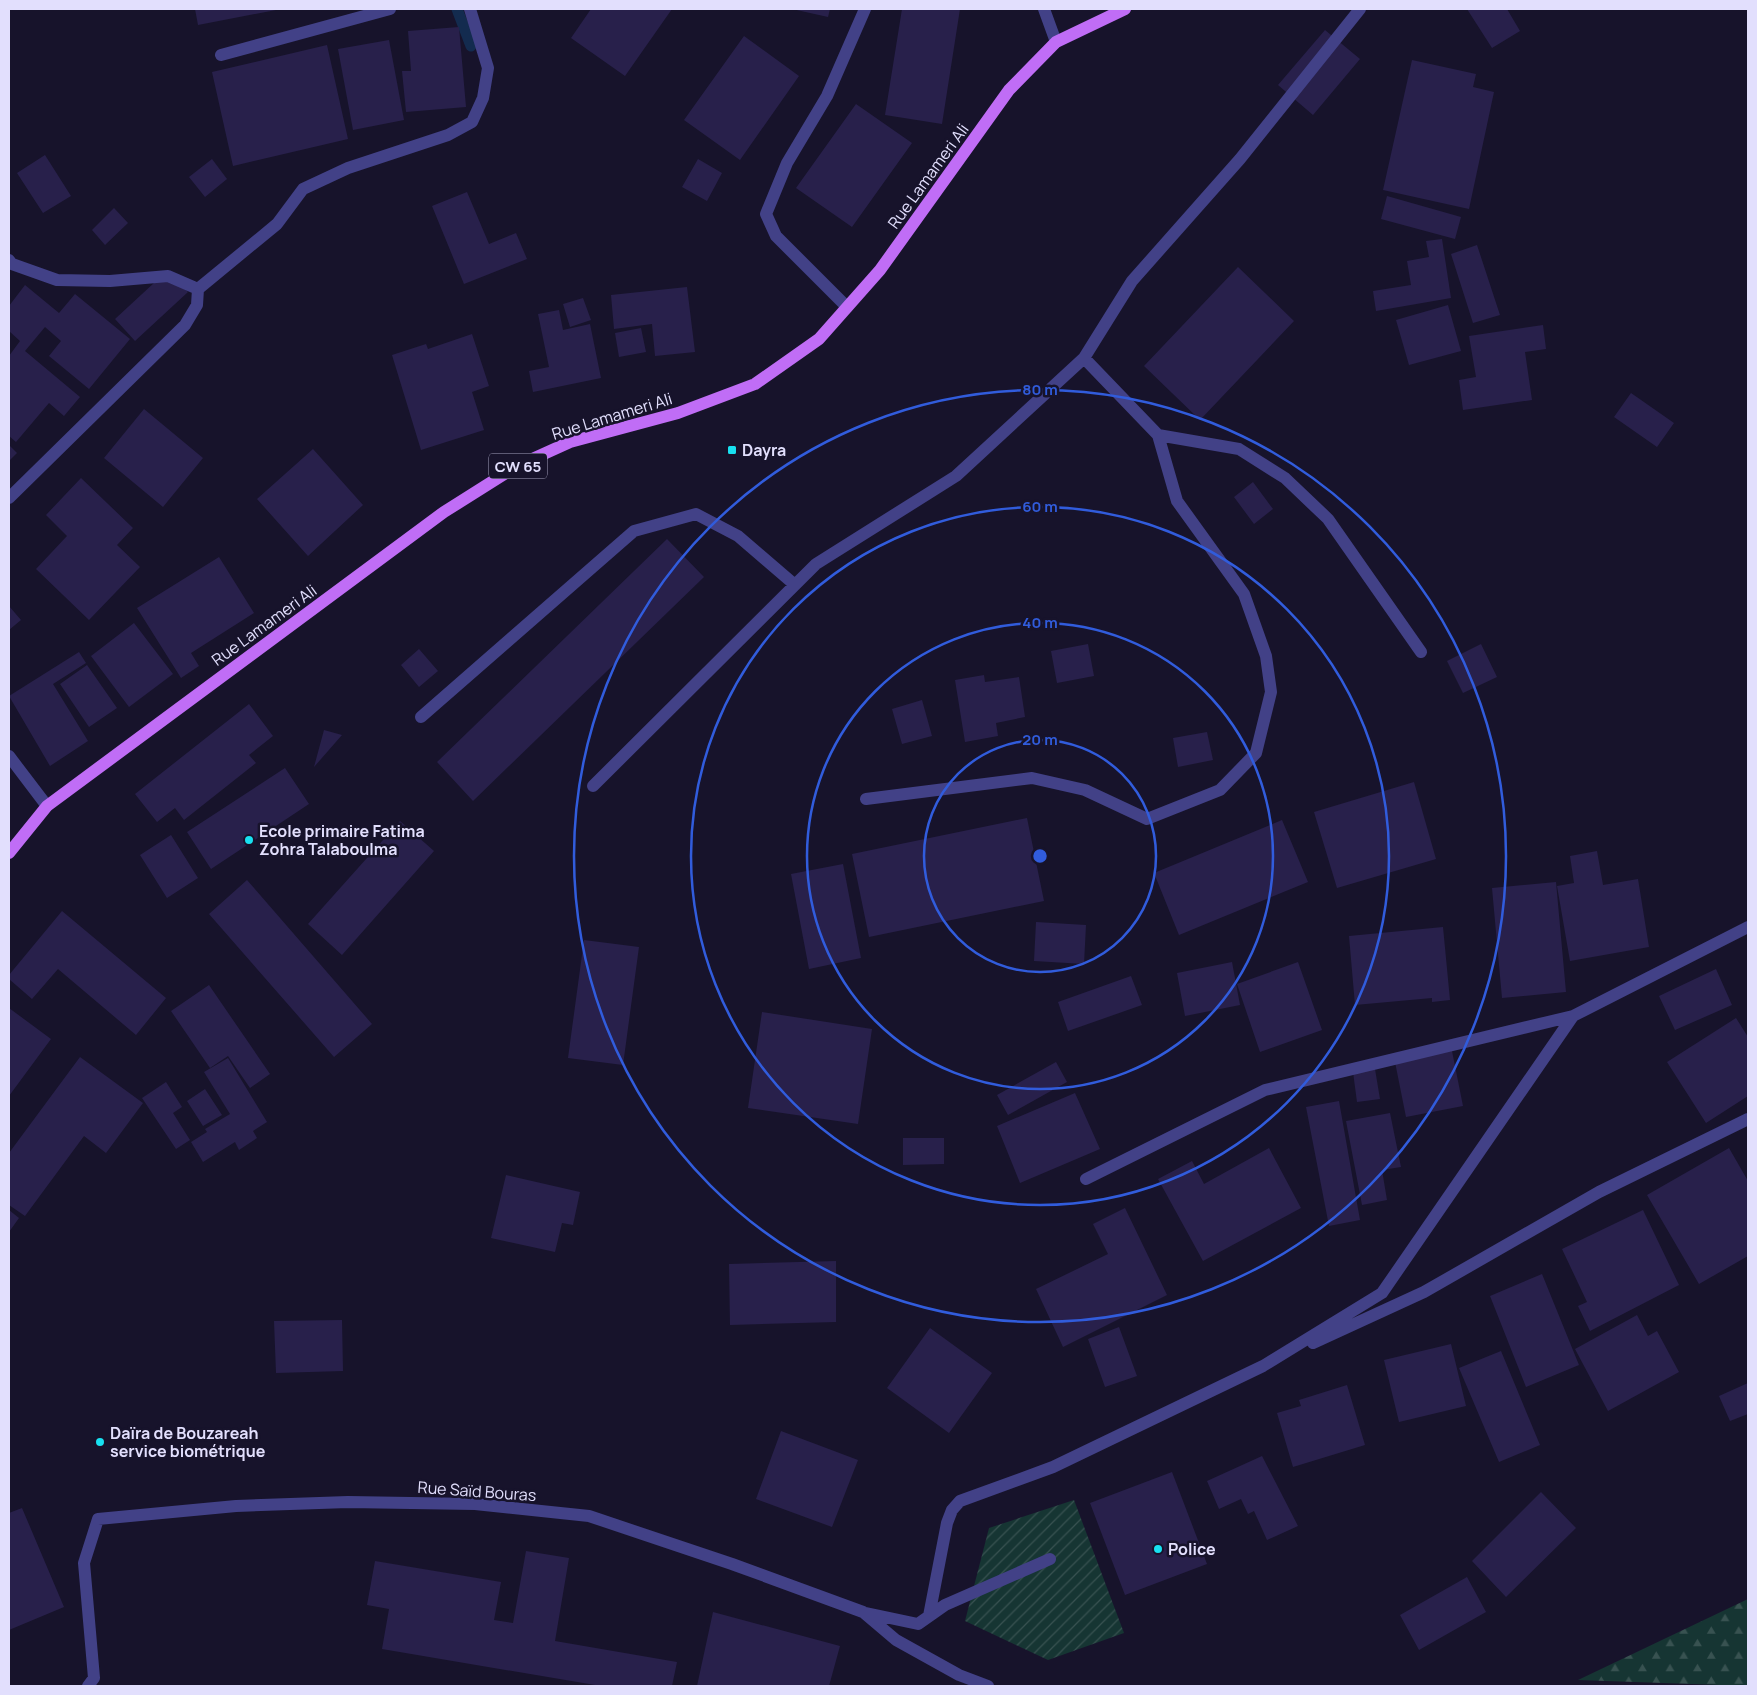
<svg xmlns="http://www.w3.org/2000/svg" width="1757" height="1695" viewBox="0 0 1757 1695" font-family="Manrope,sans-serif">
  <defs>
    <pattern id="forest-firs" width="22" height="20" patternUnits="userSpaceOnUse" patternTransform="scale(1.25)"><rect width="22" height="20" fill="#163533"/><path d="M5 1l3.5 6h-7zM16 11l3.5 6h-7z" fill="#385251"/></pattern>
    <pattern id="garden-furrows" width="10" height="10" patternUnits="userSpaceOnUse" patternTransform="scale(1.25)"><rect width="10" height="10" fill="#163533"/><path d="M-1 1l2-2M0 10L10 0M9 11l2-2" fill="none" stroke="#385251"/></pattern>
  </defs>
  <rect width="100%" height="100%" fill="#17132b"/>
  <path fill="url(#forest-firs)" d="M1748,1599V1686L1578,1680Z"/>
  <path fill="url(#garden-furrows)" d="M1074,1500L1124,1633L1048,1660L965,1621L989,1528Z"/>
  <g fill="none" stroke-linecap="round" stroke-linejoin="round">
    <path stroke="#132b4f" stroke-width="11" d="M457,9L471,46"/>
  </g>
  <path fill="#28204b" d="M195,9H276V10L198,25Z
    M591,9H672L625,76L571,38Z
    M792,9H830L828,17Z
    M902,9H960L942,124L885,115Z
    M1467,9H1507L1520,31L1492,48Z
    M459,27L466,107L406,112L402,71H411L408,31Z
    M1325,30L1360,59L1313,115L1278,85Z
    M744,36L799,76L740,160L684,120Z
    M389,40L404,120L353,130L338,49Z
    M327,45L348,139L233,166L212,72Z
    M1412,60L1476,74L1473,87L1494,92L1469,209L1383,190Z
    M856,104L912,143L852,227L796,188Z
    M45,155L71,196L43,213L17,173Z
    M212,159L227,179L205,197L189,177Z
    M698,159L722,173L707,201L682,187Z
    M467,192L489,244L516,233L527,259L464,284L432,206Z
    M1387,196L1461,217L1455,239L1381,219Z
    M114,208L128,223L105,245L92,230Z
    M1442,239L1451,298L1376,311L1373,291L1411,285L1407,261L1429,257L1426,241Z
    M1477,245L1500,315L1473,323L1451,254Z
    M1238,267L1294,321L1200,420L1144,366Z
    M168,270L188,292L135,341L115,319Z
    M25,285L59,313L75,294L130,339L89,389L49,356L61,341L45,327L25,351L80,397L64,416L49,403L16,442L9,436V356L20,341L9,331V306Z
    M687,287L695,352L655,356L652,324L614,329L611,295Z
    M583,298L591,320L570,327L563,304Z
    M1448,305L1461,351L1409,365L1396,320Z
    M559,310L563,330L590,324L601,378L533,392L529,371L549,367L538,314Z
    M1543,325L1546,349L1525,352L1532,400L1463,410L1459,380L1476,377L1469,336Z
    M641,328L646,352L619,357L615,333Z
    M472,334L489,386L472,392L484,430L421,450L392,355L426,344L428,349Z
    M1631,393L1674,423L1657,447L1614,417Z
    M144,409L203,458L163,507L104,458Z
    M9,445L17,453L9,461Z
    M313,449L363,505L308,556L257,499Z
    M81,478L133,528L117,545L140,567L89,620L36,569L67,536L46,515Z
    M1253,482L1273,509L1254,524L1234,497Z
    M667,539L704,577L473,801L437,762Z
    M219,557L254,613L191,653L199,666L181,678L137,608Z
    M9,606L21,620L9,630Z
    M134,623L173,674L129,707L91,656Z
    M1088,644L1094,676L1057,683L1051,651Z
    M1481,644L1497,677L1463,693L1447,661Z
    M419,649L438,671L419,687L401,665Z
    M79,652L86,663L53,684L88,741L50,766L9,696Z
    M87,665L117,708L89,727L60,684Z
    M984,675L985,682L1019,677L1025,717L996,723L998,736L965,742L955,680Z
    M922,700L932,736L902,744L892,709Z
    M249,704L273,736L249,755L256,763L184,820L175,808L157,822L135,794Z
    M324,730L342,735L314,767Z
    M1207,732L1213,760L1178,767L1173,738Z
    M285,768L309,804L211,869L187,832Z
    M1414,782L1436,859L1337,888L1314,812Z
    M1027,818L1044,901L869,937L852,854Z
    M1282,820L1308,882L1179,935L1154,873Z
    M400,821L434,851L342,955L308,924Z
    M171,835L198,878L167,898L140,855Z
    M1597,851L1603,885L1638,879L1649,947L1570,961L1557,886L1574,883L1570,856Z
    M843,864L861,958L809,969L791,874Z
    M247,880L372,1024L334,1057L209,914Z
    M1556,882L1566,992L1502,998L1492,888Z
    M62,911L166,998L136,1035L58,969L32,999L9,979V975Z
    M1036,922L1086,925L1084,964L1034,961Z
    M1443,927L1450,1000L1432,1002V998L1355,1005L1349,936Z
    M584,940L639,947L623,1065L568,1058Z
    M1232,962L1240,1005L1185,1016L1177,973Z
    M1298,962L1322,1030L1260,1052L1237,984Z
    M1716,969L1732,1005L1675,1030L1659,996Z
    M1131,976L1142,1005L1068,1031L1058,1002Z
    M209,985L270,1074L250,1088L228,1056L210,1068L171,1011Z
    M9,1008L51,1039L9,1096Z
    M762,1012L872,1029L858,1124L748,1108Z
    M1736,1018L1748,1037V1096L1706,1123L1667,1062Z
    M1452,1051L1463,1106L1406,1117L1395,1062Z
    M80,1057L143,1103L106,1153L84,1136L25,1216L9,1205V1153Z
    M228,1058L267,1122L253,1131L257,1138L239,1150L235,1142L203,1162L191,1142L207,1132L205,1129L230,1114L204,1072Z
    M1056,1062L1067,1082L1008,1115L997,1095Z
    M1375,1069L1380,1099L1357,1102L1353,1072Z
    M166,1082L182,1107L173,1113L190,1140L176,1149L142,1098Z
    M205,1089L222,1115L203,1126L187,1101Z
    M1075,1093L1100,1149L1020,1183L997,1126Z
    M1339,1101L1360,1220L1329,1226L1306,1107Z
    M1390,1113L1401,1167L1382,1170L1387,1200L1362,1205L1346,1121Z
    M903,1138H944V1164L903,1165Z
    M1269,1148L1301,1208L1203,1261L1158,1179L1192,1161L1204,1184Z
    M1729,1148L1748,1181V1256L1699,1284L1647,1195Z
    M506,1175L580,1192L573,1225L562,1223L555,1252L491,1238Z
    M1125,1208L1167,1295L1063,1347L1036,1289L1108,1254L1093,1224Z
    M9,1210L19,1218L9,1232Z
    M1643,1210L1679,1285L1590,1331L1578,1306L1587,1302L1562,1249Z
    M836,1261V1322L730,1325L729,1264Z
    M1542,1274L1579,1365L1526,1387L1490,1296Z
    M1637,1315L1648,1336L1657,1331L1679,1372L1608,1411L1575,1349Z
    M342,1320L343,1371L276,1373L274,1321Z
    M1119,1327L1137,1376L1105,1387L1088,1339Z
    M930,1328L992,1373L949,1433L887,1388Z
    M1451,1344L1466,1406L1399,1422L1384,1360Z
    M1501,1351L1540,1445L1499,1462L1459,1368Z
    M1748,1383V1414L1730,1421L1719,1396Z
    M1347,1385L1365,1445L1293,1467L1277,1413L1301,1406L1299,1400Z
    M781,1431L858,1460L832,1527L756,1499Z
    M1262,1456L1298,1526L1267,1540L1254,1511L1248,1514L1241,1499L1219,1509L1207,1481Z
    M1172,1472L1207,1564L1125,1595L1090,1503Z
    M1541,1492L1576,1528L1506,1597L1472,1561Z
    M22,1508L64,1607L9,1630V1513Z
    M526,1551L569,1558L555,1641L677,1662L672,1686H601L382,1649L389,1609L367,1605L375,1561L501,1582L494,1620L513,1623Z
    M1467,1577L1486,1612L1419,1650L1400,1615Z
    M713,1612L840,1646L829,1686H697Z"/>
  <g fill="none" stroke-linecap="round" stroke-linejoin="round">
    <path stroke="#424187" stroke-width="12" d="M1044,9L1056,42
      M221,55L390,9
      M9,260L12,264L57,280L110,281L168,276L198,289L197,305L185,325L9,498
      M198,289L277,224L303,189L348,168L448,135L472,122L483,98L488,68L470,9
      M847,307L776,236L766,214L787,163L827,96L865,9
      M1158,435L1239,449L1285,478L1328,519L1421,652
      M421,717L634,531L696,514L738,536L795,585
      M9,756L47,806
      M593,786L816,564L956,476L1084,358L1132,281L1240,159L1360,9
      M866,799L1032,778L1085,790L1147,819L1220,790L1256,753L1271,692L1266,656L1244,594L1177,501L1158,435L1084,358
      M1573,1016L1748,927
      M1313,1343L1424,1292L1599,1192L1748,1119
      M866,1613L918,1624L945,1605L1050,1559
      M929,1616L947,1523L952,1510L960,1501L1053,1467L1263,1366L1382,1293L1573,1016L1265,1090L1086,1179
      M88,1686L94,1678L84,1563L98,1519L236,1506L348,1502L475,1504L589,1516L732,1564L863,1612L896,1640L959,1675L988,1686"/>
    <path stroke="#c06df6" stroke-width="12" d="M9,853L47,806L444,512L517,466L570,442L678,413L755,384L819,339L880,270L1009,90L1056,42L1125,9"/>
  </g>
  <g fill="none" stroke="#315cdc" stroke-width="2.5">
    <circle cx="1040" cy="856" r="116"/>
    <circle cx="1040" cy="856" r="233"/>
    <circle cx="1040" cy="856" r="349"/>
    <circle cx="1040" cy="856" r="466"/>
  </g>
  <g fill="#18e0f0" stroke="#17132b" stroke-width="2">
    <rect x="727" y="445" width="10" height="10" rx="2.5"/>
    <circle cx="249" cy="840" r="5"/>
    <circle cx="100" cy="1442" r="5"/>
    <circle cx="1158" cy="1549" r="5"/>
  </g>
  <g text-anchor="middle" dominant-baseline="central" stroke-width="5" stroke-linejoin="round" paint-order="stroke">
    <rect fill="#17132b" stroke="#a5a2be" stroke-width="1" x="489" y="453.5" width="58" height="25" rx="4"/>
    <g font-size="15" font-weight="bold" fill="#e2dffd">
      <text x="518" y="466">CW 65</text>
    </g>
    <g font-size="16" fill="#e2dffd" stroke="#17132b">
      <text transform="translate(928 176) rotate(-54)">Rue Lamameri Ali</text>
      <text transform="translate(612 416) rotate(-17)">Rue Lamameri Ali</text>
      <text transform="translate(264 625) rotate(-36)">Rue Lamameri Ali</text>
      <text transform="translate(477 1491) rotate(4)">Rue Saïd Bouras</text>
    </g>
    <g font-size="16" font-weight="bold" fill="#e2dffd" stroke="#17132b" text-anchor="start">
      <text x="742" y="450">Dayra</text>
      <text x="259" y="831">Ecole primaire Fatima<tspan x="259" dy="18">Zohra Talaboulma</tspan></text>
      <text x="110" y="1433">Daïra de Bouzareah<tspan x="110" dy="18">service biométrique</tspan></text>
      <text x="1168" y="1549">Police</text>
    </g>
  </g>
  <circle cx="1040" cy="856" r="8" fill="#315cdc" stroke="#17132b" stroke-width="2.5"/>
  <g font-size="15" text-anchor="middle" font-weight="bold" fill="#315cdc" stroke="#17132b" stroke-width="5" stroke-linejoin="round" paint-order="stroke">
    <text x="1040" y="395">80 m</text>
    <text x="1040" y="512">60 m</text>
    <text x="1040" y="628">40 m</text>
    <text x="1040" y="745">20 m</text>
  </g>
  <rect width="1757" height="1695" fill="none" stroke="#e2dffd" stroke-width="20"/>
</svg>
